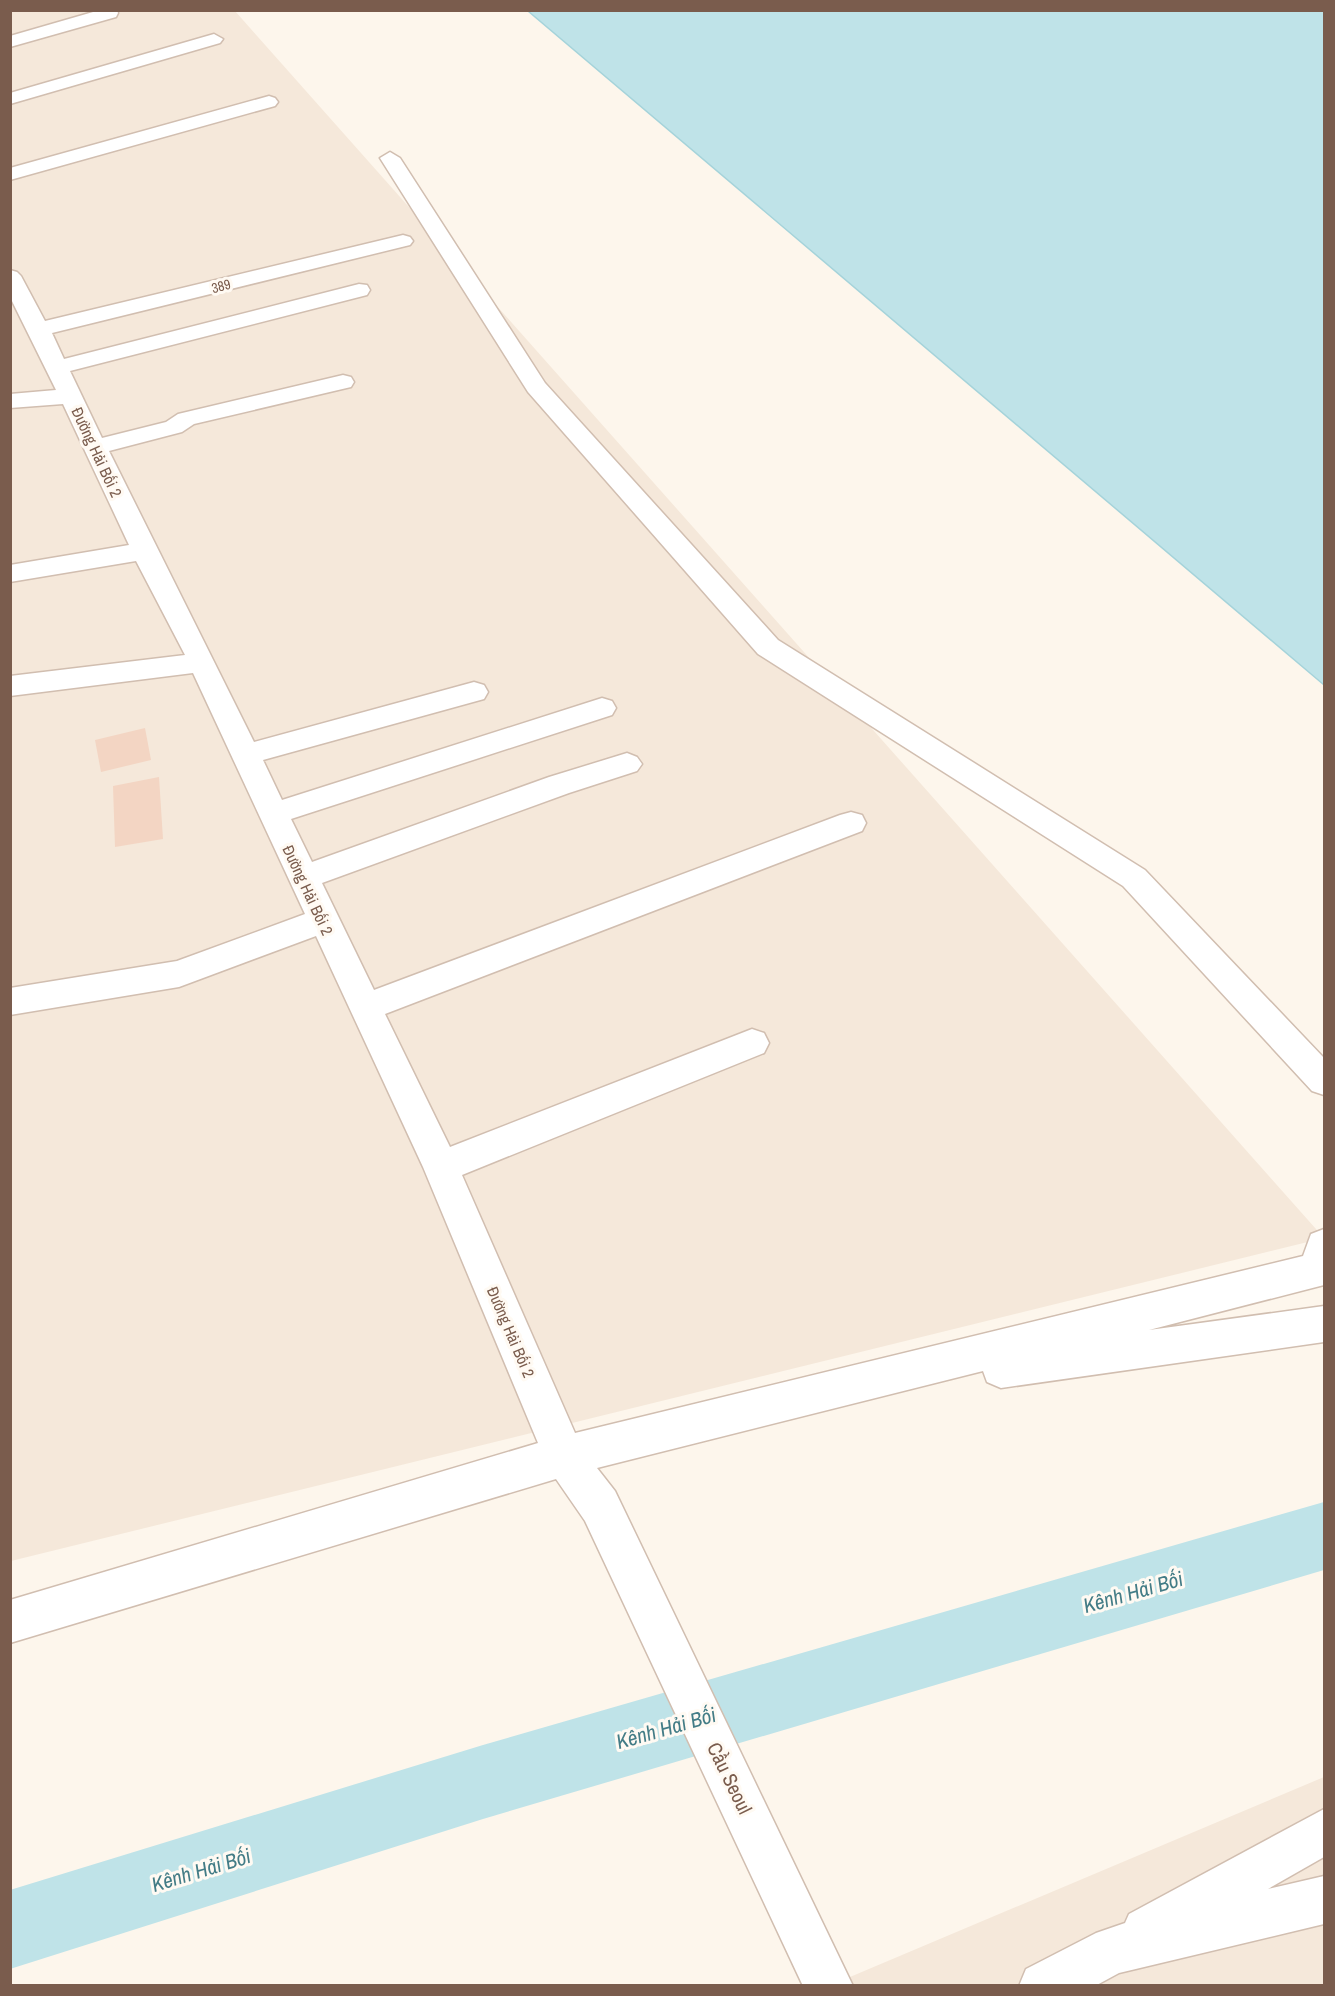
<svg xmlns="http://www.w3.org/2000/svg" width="1335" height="1996" viewBox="0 0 1335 1996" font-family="'Archivo Narrow',sans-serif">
  <rect width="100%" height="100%" fill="#fdf6ec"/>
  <path fill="#f5e8da" d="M10,11H235L1324,1238L11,1561Z
    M1324,1777V1985H831Z"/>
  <path fill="#bfe3e8" stroke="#a5d3da" stroke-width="1.5" d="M528,11H1324V685Z"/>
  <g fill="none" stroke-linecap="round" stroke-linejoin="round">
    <path fill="#bfe3e8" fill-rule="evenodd" d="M1324,1502V1570L483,1819L10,1969V1890L483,1745Z"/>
  </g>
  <path fill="#f3d5c3" d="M145,728L151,760L101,772L95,740Z
    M159,777L163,839L115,847L113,786Z"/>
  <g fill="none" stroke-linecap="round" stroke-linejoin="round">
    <defs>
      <path id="street" d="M100,10H117L118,13L116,17L10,47V36Z
        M214,34L223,39L220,43L10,104V93Z
        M269,96L275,98L278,102L275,106L10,180V168Z
        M390,152L400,158L545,383L778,640L1145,870L1324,1058V1095L1312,1091L1123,886L758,654L528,392L380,158Z
        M403,235L410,237L413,241L410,245L52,333L64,359L359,284L367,285L370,290L367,295L70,371L102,438L166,422L178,414L343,375L351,377L354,382L351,387L194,424L182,432L109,451L254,742L474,682L484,685L488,692L484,699L263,760L282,800L602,698L612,701L616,708L612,715L291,819L312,862L549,777L627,753L637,757L642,764L637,771L569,793L322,883L374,990L840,815L851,812L862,815L866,823L862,831L385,1014L450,1147L752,1029L764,1033L769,1043L764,1053L462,1175L575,1433L1303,1256L1311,1234L1324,1229V1285L1149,1330L1324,1306V1342L1001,1388L987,1382L983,1371L597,1468L615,1491L853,1986H803L585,1521L556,1479L10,1643V1600L538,1443L423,1167L316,936L179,987L10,1015V988L177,961L305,914L193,673L10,696V676L185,655L136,561L10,582V565L129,545L63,404L10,408V394L56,390L10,297V270L17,272L21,276L45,321Z
        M1324,1809V1857L1268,1889L1324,1876V1924L1119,1973L1095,1986H1019L1026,1969L1096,1933L1125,1923L1129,1914Z"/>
    </defs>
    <use href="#street" stroke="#d1beb0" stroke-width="3"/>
    <use href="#street" fill="#fff" fill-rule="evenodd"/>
  </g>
  <g text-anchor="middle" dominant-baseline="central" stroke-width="6" stroke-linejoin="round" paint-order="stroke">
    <g font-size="14" fill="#7a5c4d" stroke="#fffaf3">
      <text transform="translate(221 286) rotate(-14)">389</text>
    </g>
    <g font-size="16" fill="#7a5c4d" stroke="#fffaf3">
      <text transform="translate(97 452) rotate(65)">Đường Hải Bối 2</text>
      <text transform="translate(308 890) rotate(65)">Đường Hải Bối 2</text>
      <text transform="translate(511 1332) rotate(67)">Đường Hải Bối 2</text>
    </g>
    <g font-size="20" fill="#7a5c4d" stroke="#fffaf3">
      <text transform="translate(730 1778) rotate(64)">Cầu Seoul</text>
    </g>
    <g font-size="21" font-style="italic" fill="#437c86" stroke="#fffaf3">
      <text transform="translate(1133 1592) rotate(-16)">Kênh Hải Bối</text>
      <text transform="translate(666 1728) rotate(-16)">Kênh Hải Bối</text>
      <text transform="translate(201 1870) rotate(-17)">Kênh Hải Bối</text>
    </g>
  </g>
  <rect width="1335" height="1996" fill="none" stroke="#7a5c4d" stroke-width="24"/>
</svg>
